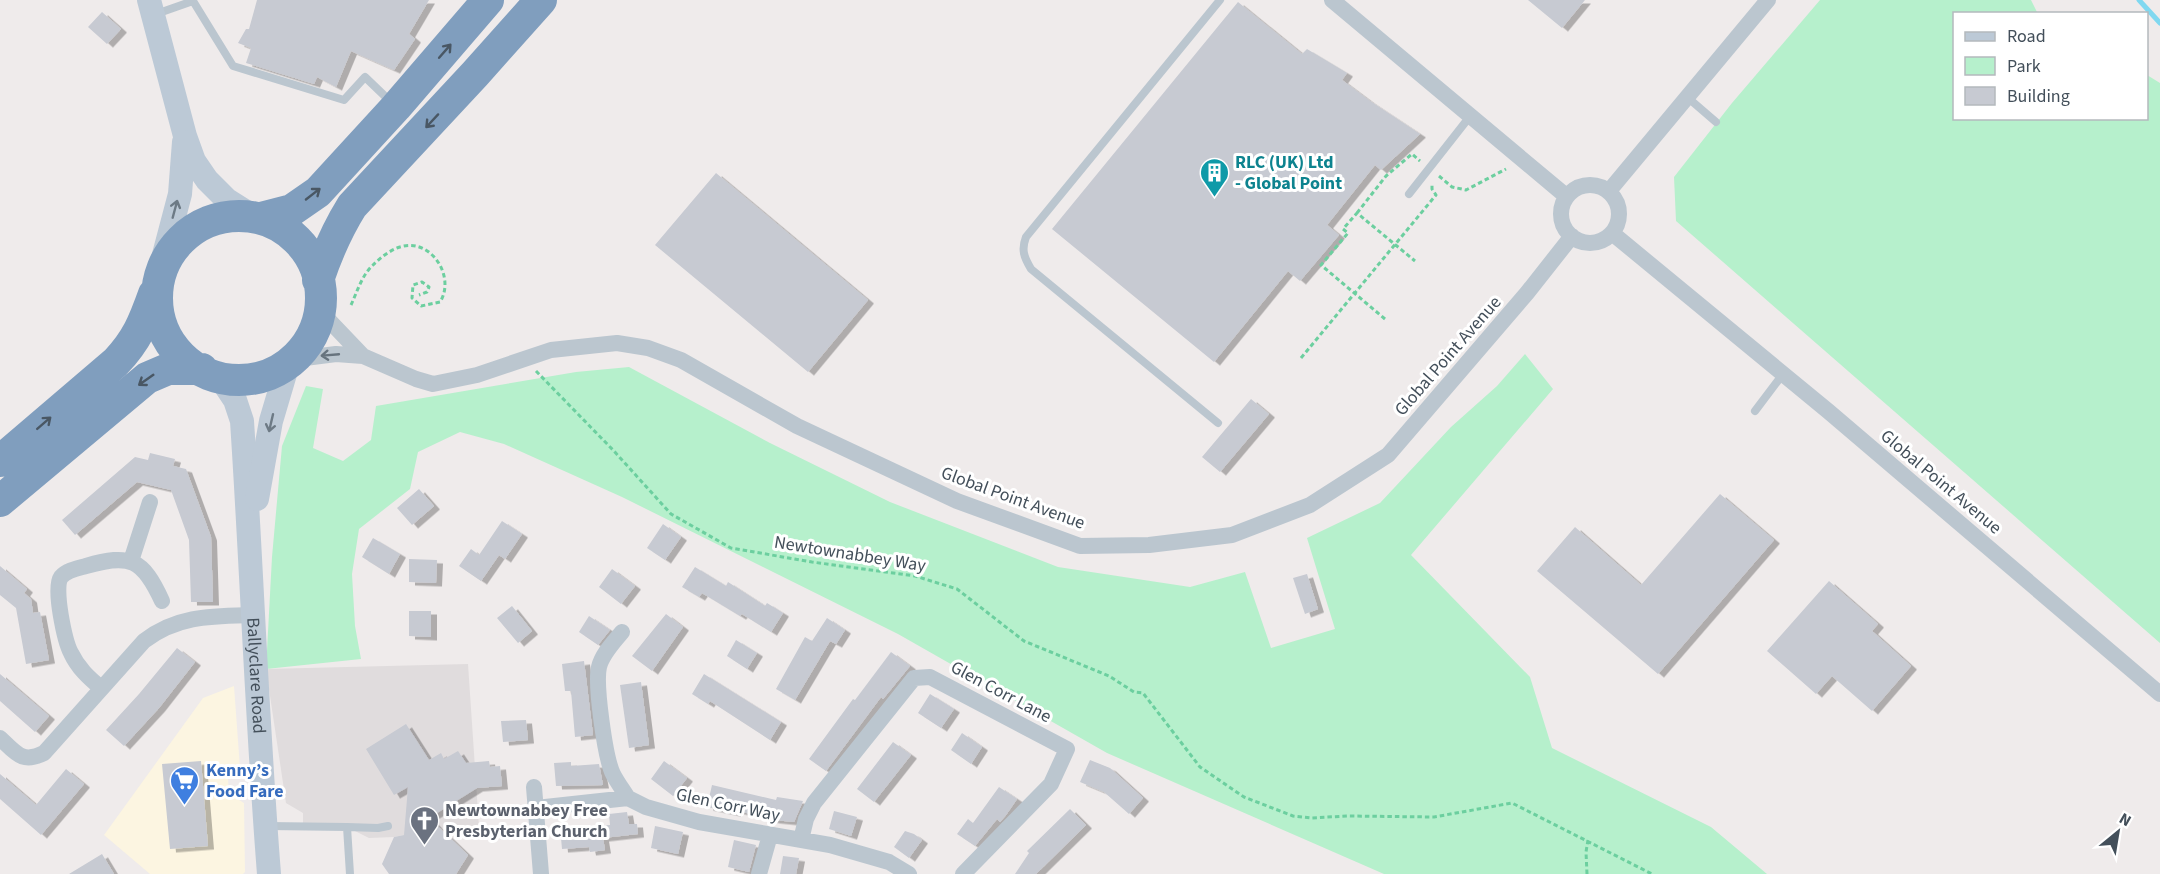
<svg xmlns="http://www.w3.org/2000/svg" width="2160" height="874" viewBox="0 0 2160 874" font-family="'Source Sans 3',sans-serif">
  <defs>
    <filter id="shadow"><feDropShadow dx="6" dy="3.5" stdDeviation="0" flood-color="#0004"/></filter>
  </defs>
  <rect width="100%" height="100%" fill="#efebeb"/>
  <path fill="#fcf5e1" d="M234,686L240,768L228,778L229,794L244,803L245,872L243,874H150L104,835L203,698Z"/>
  <path fill="#e0dcdd" d="M468,664L479,827L439,828L394,837L369,838L347,827L303,828V813L286,803L266,669Z"/>
  <path fill="#b6f0cc" d="M1820,0H2031L2037,12L2040,13L1954,14V118H2146L2147,75L2160,83V643L1676,221L1674,177L1732,103Z
    M1525,354L1553,389L1411,555L1530,677L1552,748L1711,827L1767,874H1384L1107,753L898,634L622,497L504,444L460,432L418,452L410,489L359,529L352,574L355,626L361,659L266,669L272,557L282,446L306,386L323,389L313,448L343,461L371,440L376,406L576,372L629,367L770,443L890,502L1058,567L1190,587L1245,572L1271,648L1335,629L1307,538L1380,503L1451,427L1497,386Z"/>
  <g fill="none" stroke-linecap="round" stroke-linejoin="round">
    <path stroke="#80d8f0" stroke-width="5" d="M2139,0L2160,23"/>
  </g>
  <path fill="#c7cad2" filter="url(#shadow)" d="M257,0H429L409,34L415,39L394,70L351,51L336,87L317,77L314,84L246,63L251,48L238,43L246,29H249Z
    M1528,0H1585L1562,28Z
    M1238,2L1302,54L1307,49L1347,73L1342,80L1370,101L1420,134L1381,170L1375,165L1327,225L1339,235L1300,281L1288,271L1214,362L1052,229Z
    M102,12L121,29L107,44L88,27Z
    M716,173L868,300L808,372L655,245Z
    M1251,399L1269,414L1220,472L1202,457Z
    M150,453L175,459L173,466L186,469L211,537L213,602H191L189,540L171,490L137,482L75,535L62,520L135,457L148,460Z
    M419,489L434,506L412,525L397,508Z
    M1720,494L1774,540L1658,674L1537,571L1575,527L1641,585Z
    M502,521L522,534L505,559L499,555L481,581L459,566L471,549L479,555Z
    M663,524L681,537L665,560L647,548Z
    M373,538L400,554L389,574L362,557Z
    M409,559L437,560L436,583L409,582Z
    M0,566L27,589L24,593L31,599L33,613L40,612L49,660L26,664L16,608L0,595Z
    M695,567L726,586L728,582L765,606L767,603L783,613L771,632L742,614L740,616L702,593L699,597L682,587Z
    M612,569L635,586L621,604L599,587Z
    M1307,574L1318,609L1305,614L1293,578Z
    M1829,581L1878,624L1872,631L1911,666L1872,711L1832,676L1816,694L1767,651Z
    M512,606L532,631L518,643L497,618Z
    M409,611H431V637L409,636Z
    M666,614L683,627L652,671L632,656Z
    M589,616L610,630L598,645L579,632Z
    M827,618L845,630L836,644L830,641L795,700L776,689L805,637L812,641Z
    M736,640L757,653L747,669L727,656Z
    M177,648L195,662L159,708L124,746L106,730L139,694Z
    M891,652L910,666L883,699L881,697L826,771L809,759L853,699L855,700Z
    M584,661L593,735L575,737L571,691H565L562,664Z
    M0,674L49,716L35,732L0,701Z
    M704,674L781,722L770,740L710,701L708,704L692,694Z
    M641,682L649,745L629,748L620,685Z
    M930,694L954,709L941,728L918,713Z
    M526,720L528,740L503,742L501,721Z
    M406,724L429,760L441,753L444,759L458,751L466,763L489,761L490,767L500,766L502,786L477,788L429,818L468,855L456,874H389L382,864L394,837L404,835L408,787L394,795L366,749Z
    M962,733L982,747L971,764L951,750Z
    M893,742L911,755L874,802L857,789Z
    M1090,760L1110,768L1143,798L1129,814L1104,792L1080,782Z
    M201,761L208,846L170,849L162,764Z
    M664,761L687,778L673,796L651,779Z
    M571,762V766L599,764L603,785L556,786L554,763Z
    M66,769L84,784L41,835L0,799V774L36,805Z
    M712,785L776,800L777,797L803,801L794,822L774,820L735,810V813L707,807Z
    M999,787L1017,799L1006,815L1000,822L997,819L975,846L957,834L968,819L973,823Z
    M1070,809L1086,825L1036,874H1015L1029,853L1027,851Z
    M834,811L857,817L851,836L829,829Z
    M627,812L629,824H637L638,834L603,838L605,850L590,852L589,847L562,849L560,827L610,825L609,814Z
    M655,826L683,832L678,854L651,848Z
    M905,831L914,834L922,840L909,858L894,847Z
    M734,840L756,845L749,872L728,867Z
    M102,854L114,874H69Z
    M783,856L799,858L796,874H780Z"/>
  <g fill="none" stroke-linecap="round" stroke-linejoin="round">
    <path stroke="#6ccf9f" stroke-width="3" stroke-dasharray="4.5 3" stroke-linecap="butt" d="M1439,176L1452,187L1466,190L1506,169
      M1357,213L1386,176L1412,154L1420,161
      M351,305C357,292 362,275 373,265C380,258 390,250 400,247C431,237 456,277 440,302L421,306L412,298L413,285L422,282L429,287L427,292L419,295
      M1385,319L1321,265L1348,233L1343,229L1357,213L1415,261
      M1301,358L1436,195L1432,189V184
      M536,371L613,450L671,514L731,548L812,562L915,576L957,589L1024,641L1109,676L1134,692L1143,693L1200,767L1244,797L1293,816L1311,818L1348,816L1434,817L1512,803L1652,874
      M1587,874L1586,852L1588,840"/>
    <path stroke="#bbc6cf" stroke-width="8" d="M156,14L193,1L233,66L344,100L365,77L391,102
      M1687,97L1716,122
      M1409,194L1471,115
      M1755,411L1783,374
      M1218,423L1031,269C1024,257 1021,250 1026,237L1220,0
      M268,826L347,827L350,874
      M347,827L378,828L388,826"/>
    <path stroke="#bbc6cf" stroke-width="16" d="M1332,0L1566,196
      M1561 214a29 29 0 1 1 58 0a29 29 0 1 1-58 0Z
      M1609,191L1768,0
      M1612,233L1828,411L2160,694
      M320,311L363,356
      M297,359L336,354L363,356L416,379L433,384L477,375L551,350L617,343L648,348L681,360L797,426L957,501L1080,546L1149,545L1232,535L1310,505L1388,455L1527,293L1572,236
      M131,561L150,502
      M622,632C614,642 602,654 599,667C595,684 605,758 613,774C617,782 623,790 628,798
      M101,688C89,678 78,668 71,653C65,642 53,588 61,577C67,570 79,568 86,566C130,553 143,559 162,601
      M0,738C16,753 22,764 44,753L144,641C177,615 213,616 253,615
      M534,787L541,874
      M536,808L628,798L646,807L699,822L830,845L889,862L909,874
      M801,840L806,819L814,803L914,678L930,677L1067,749L1051,784L963,874
      M759,874L770,835"/>
    <g stroke="#bcc9d6" stroke-width="24">
      <path d="M149,0L185,136L194,161L207,180L227,200L254,217"/>
      <path d="M161,266L180,194L184,142"/>
      <path id="s1" d="M219,376L235,400L242,421C252,572 257,723 269,874"/>
      <path d="M257,499L271,421L287,367"/>
    </g>
    <path stroke="#809ebe" stroke-width="32" d="M157 298a82 82 0 1 1 164 0a82 82 0 1 1-164 0Z
      M261,218L292,210L318,192L396,107L488,0
      M318,280C327,253 337,230 352,206L475,74L541,0
      M0,461L116,362C137,340 144,322 154,294
      M0,501L147,378L168,369H202"/>
  </g>
  <defs><path id="oneway-shaft" d="M-6 0H5M1.5-3L5.5 0L1.5 3" fill="none" stroke-width="1.6" stroke-linecap="round" stroke-linejoin="round" transform="scale(1.5)"/></defs>
  <g stroke="#495764">
    <use href="#oneway-shaft" transform="translate(445 51) rotate(-49)"/>
    <use href="#oneway-shaft" transform="translate(432 121) rotate(133)"/>
    <use href="#oneway-shaft" transform="translate(313 194) rotate(-38)"/>
    <use href="#oneway-shaft" transform="translate(146 380) rotate(145)"/>
    <use href="#oneway-shaft" transform="translate(44 423) rotate(-41)"/>
  </g>
  <g stroke="#6d7a85">
    <use href="#oneway-shaft" transform="translate(175 209) rotate(-75)"/>
    <use href="#oneway-shaft" transform="translate(271 423) rotate(103)"/>
  </g>
  <use stroke="#67737d" href="#oneway-shaft" transform="translate(330 355) rotate(175)"/>
  <defs>
    <symbol id="building-pin" viewBox="-11 -11 22 30"><path d="M0 17L-7.5 6A9.5 9.5 0 1 1 7.5 6Z" fill="#0f9aa8" stroke="#fff"/><path d="M-4-6H4V6H1V3H-1V6H-4ZM-2.5-4.3h1.7v1.8h-1.7ZM.8-4.3h1.7v1.8H.8ZM-2.5-1h1.7V.8h-1.7ZM.8-1h1.7V.8H.8Z" fill="#fff"/></symbol>
    <symbol id="supermarket-pin" viewBox="-11 -11 22 30"><path d="M0 17L-7.5 6A9.5 9.5 0 1 1 7.5 6Z" fill="#3f7fe0" stroke="#fff"/><path d="M-6-5.5h2.5l.6 2H6L4.5 2H-2.5L-4.4-4H-6ZM-1.5 3.2a1.3 1.3 0 1 0 .1 0ZM3 3.2a1.3 1.3 0 1 0 .1 0Z" fill="#fff"/></symbol>
    <symbol id="church-pin" viewBox="-11 -11 22 30"><path d="M0 17L-7.5 6A9.5 9.5 0 1 1 7.5 6Z" fill="#6b7280" stroke="#fff"/><path d="M-1.2-6h2.4v3.5h3.3v2.4h-3.3V6h-2.4V-.1h-3.3v-2.4h3.3Z" fill="#fff"/></symbol>
  </defs>
  <g fill-rule="evenodd">
    <use href="#building-pin" x="1198" y="156" width="33" height="45"/>
    <use href="#supermarket-pin" x="168" y="764" width="33" height="45"/>
    <use href="#church-pin" x="408" y="804" width="33" height="45"/>
  </g>
  <g text-anchor="middle" dominant-baseline="central" stroke-width="6" stroke-linejoin="round" paint-order="stroke">
    <g font-size="18" font-weight="bold" fill="#0d838f" stroke="#fff" text-anchor="start">
      <text x="1235" y="162">RLC (UK) Ltd<tspan x="1235" dy="21">- Global Point</tspan></text>
    </g>
    <g font-size="18" fill="#434f5a" stroke="#fff">
      <text transform="translate(1448 356) rotate(-49)">Global Point Avenue</text>
      <text transform="translate(1941 482) rotate(40)">Global Point Avenue</text>
      <text transform="translate(1013 498) rotate(20)">Global Point Avenue</text>
      <text transform="translate(850 554) rotate(9)">Newtownabbey Way</text>
      <text stroke="none"><textPath href="#s1" startOffset="306">Ballyclare Road</textPath></text>
      <text transform="translate(1001 692) rotate(28)">Glen Corr Lane</text>
      <text transform="translate(728 805) rotate(12)">Glen Corr Way</text>
    </g>
    <g font-size="18" font-weight="bold" fill="#366cbe" stroke="#fff" text-anchor="start">
      <text x="206" y="770">Kenny’s<tspan x="206" dy="21">Food Fare</tspan></text>
    </g>
    <g font-size="18" font-weight="bold" fill="#5b616d" stroke="#fff" text-anchor="start">
      <text x="445" y="810">Newtownabbey Free<tspan x="445" dy="21">Presbyterian Church</tspan></text>
    </g>
  </g>
  <rect x="1953" y="12" width="195" height="108" fill="#ffffff" stroke="#b4b9bd" stroke-width="1.5"/>
  <rect x="1965" y="32" width="30" height="9" fill="#bcc9d6" stroke="#b4b9bd" stroke-width="1.5"/>
  <text x="2007" y="42" font-size="18" fill="#434f5a">Road</text>
  <rect x="1965" y="57" width="30" height="18" fill="#b6f0cc" stroke="#b4b9bd" stroke-width="1.5"/>
  <text x="2007" y="72" font-size="18" fill="#434f5a">Park</text>
  <rect x="1965" y="87" width="30" height="18" fill="#c7cad2" stroke="#b4b9bd" stroke-width="1.5"/>
  <text x="2007" y="102" font-size="18" fill="#434f5a">Building</text>
  <g transform="translate(2118 832) rotate(30)" stroke="#ffffff" stroke-width="4.5" paint-order="stroke">
  <path d="M0-4.5L10 22L0 15L-10 22Z" fill="#434f5a"/>
  <text y="-9" font-size="16" font-weight="bold" text-anchor="middle" fill="#434f5a">N</text>
  </g>
</svg>
